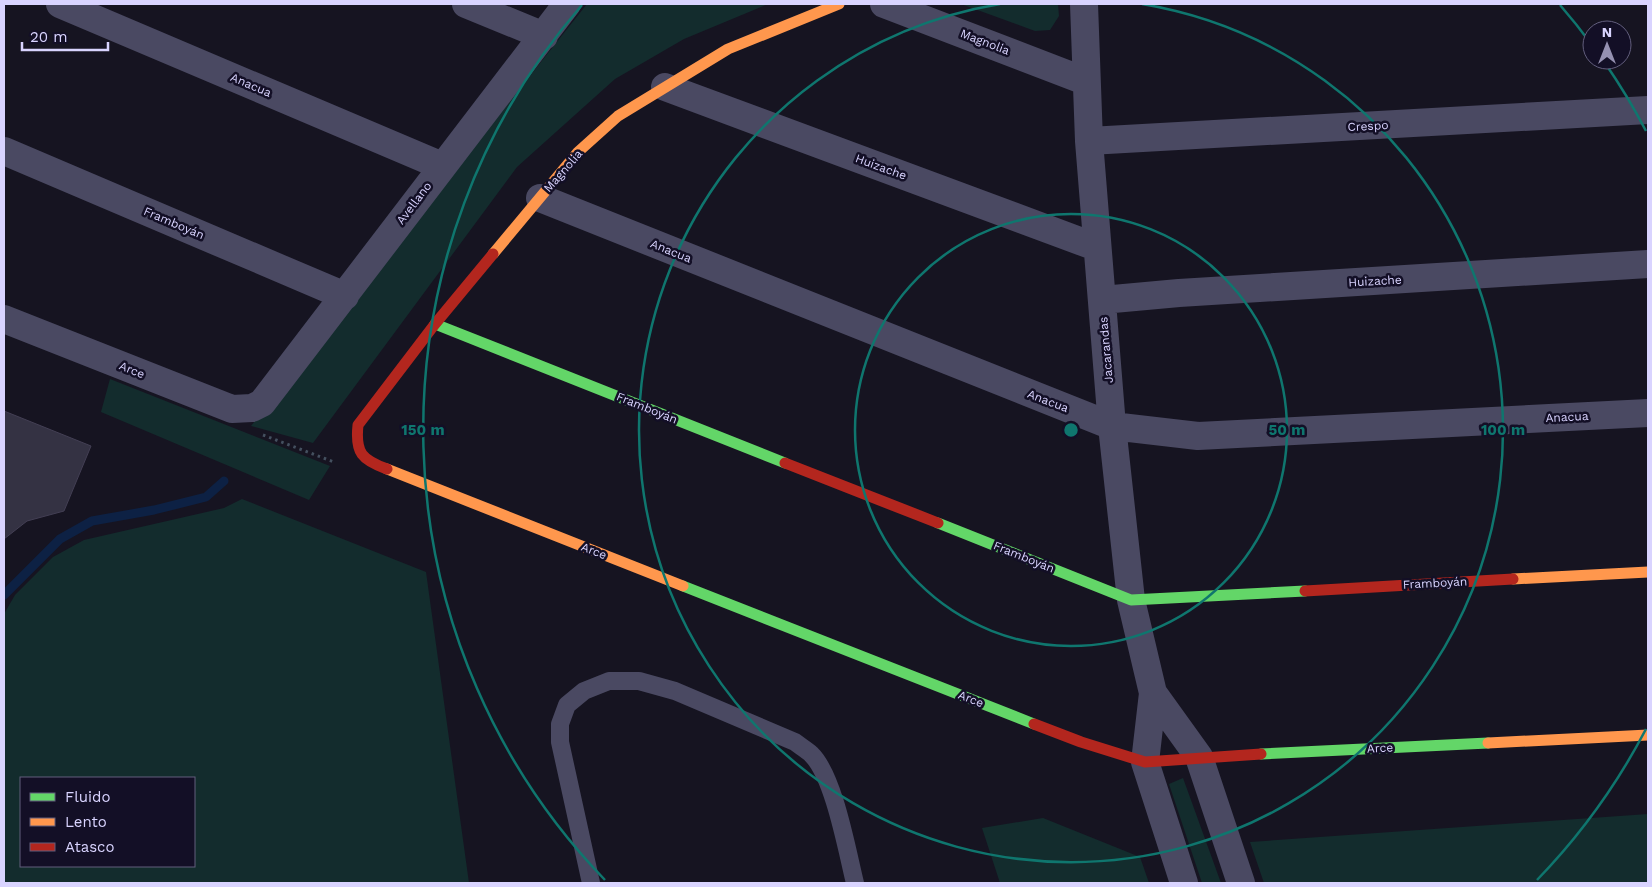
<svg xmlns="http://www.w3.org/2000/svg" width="1652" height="887" viewBox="0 0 1652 887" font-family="'Work Sans',sans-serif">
  <rect width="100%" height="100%" fill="#161421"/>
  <path fill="#132c2d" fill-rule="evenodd" d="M587,4H768L684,39L615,79L517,167L313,443L251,426Z
    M961,4H1058L1059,16L1050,30L1035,31Z
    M110,379L330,466L309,500L101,412Z
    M242,499L426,572L469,883H4V614L15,595L53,557L84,540L224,508ZM194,778V866H21V778Z
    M1183,778L1221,883H1202L1169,784Z
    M1648,814V883H1264L1250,842Z
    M1043,818L1140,857L1149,883H1000L982,828Z"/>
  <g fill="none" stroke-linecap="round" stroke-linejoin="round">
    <path stroke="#0d2144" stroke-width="9" d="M4,595L60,539L92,521L154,510L206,497L224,481"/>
  </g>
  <path fill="#343243" stroke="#433f54" d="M4,411L91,446L64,511L27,521L4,539Z"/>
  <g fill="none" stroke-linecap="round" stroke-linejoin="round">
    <path stroke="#44505f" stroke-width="3" stroke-dasharray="2.5 4" stroke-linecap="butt" d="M263,435L334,462"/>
    <path stroke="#4a4962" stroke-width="18" d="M591,883L560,742V724L567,705L584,691L609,681H639L675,691L795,742C800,746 807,750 811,754C834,776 847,851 855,883"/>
    <path stroke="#4a4962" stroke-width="28" d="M60,4L442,166
      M466,4L544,36
      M884,4L1085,81
      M1084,4L1089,141L1112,426L1131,600L1153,693L1145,762L1184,883
      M665,87L1096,247
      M1089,141L1648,110
      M4,151L345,296
      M540,198L1112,426L1198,436L1648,413
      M1102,300L1179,293L1648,264
      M4,319L232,409L252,408L262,403L567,4
      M1153,693L1199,757L1241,883"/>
    <path stroke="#63d668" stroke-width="11" d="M435,324L785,463
      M938,523L1131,600L1305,591
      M683,586L1034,724
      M1261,754L1488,743"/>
    <path stroke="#ff974d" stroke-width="11" d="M493,254L578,152L618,116L728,49L839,4
      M387,469L683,586
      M1513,579L1648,572
      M1488,743L1648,735"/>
    <path stroke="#b3261e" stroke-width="11" d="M785,463L938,523
      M387,469C362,460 355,453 358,425L435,324L493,254
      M1305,591L1513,579
      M1034,724L1081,742L1145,762L1261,754"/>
  </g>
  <g fill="none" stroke="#0f766e" stroke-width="2.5">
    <circle cx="1071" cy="430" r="216"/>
    <path d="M1142 4A432 432 0 1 1 1000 4"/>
    <path d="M1646 729A648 648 0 0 1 1537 880M605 880A648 648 0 0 1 582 5M1560 5A648 648 0 0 1 1592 45M1605 63A648 648 0 0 1 1646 131"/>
  </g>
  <g text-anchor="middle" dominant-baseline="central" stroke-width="5" stroke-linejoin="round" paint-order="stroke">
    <g font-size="12" fill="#d9d4ff" stroke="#130f26">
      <text transform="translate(985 42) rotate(21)">Magnolia</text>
      <text transform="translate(251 85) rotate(23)">Anacua</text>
      <text transform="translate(1368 126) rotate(-3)">Crespo</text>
      <text transform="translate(881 167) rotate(20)">Huizache</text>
      <text transform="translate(563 171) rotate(-49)">Magnolia</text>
      <text transform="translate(414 203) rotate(-53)">Avellano</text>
      <text transform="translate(174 223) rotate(23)">Framboyán</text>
      <text transform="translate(671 251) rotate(22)">Anacua</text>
      <text transform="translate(1375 281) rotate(-3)">Huizache</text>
      <text transform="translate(1106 350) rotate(-95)">Jacarandas</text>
      <text transform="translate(132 370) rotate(22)">Arce</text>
      <text transform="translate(1048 401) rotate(21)">Anacua</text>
      <text transform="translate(647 408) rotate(22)">Framboyán</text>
      <text transform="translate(1567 417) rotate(-3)">Anacua</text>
      <text transform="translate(594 551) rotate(21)">Arce</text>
      <text transform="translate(1024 557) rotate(22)">Framboyán</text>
      <text transform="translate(1435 583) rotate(-3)">Framboyán</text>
      <text transform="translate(971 699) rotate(21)">Arce</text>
      <text transform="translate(1380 748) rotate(-3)">Arce</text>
    </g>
  </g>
  <circle cx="1071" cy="430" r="8" fill="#0f766e" stroke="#130f26" stroke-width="2.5"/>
  <g font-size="15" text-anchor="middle" font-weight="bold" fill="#0f766e" stroke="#130f26" stroke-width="5" stroke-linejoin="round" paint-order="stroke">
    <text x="1287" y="435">50 m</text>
    <text x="1503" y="435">100 m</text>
    <text x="423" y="435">150 m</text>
  </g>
  <rect width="1652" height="887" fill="none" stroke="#d9d4ff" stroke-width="10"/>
  <rect x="20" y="777" width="175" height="90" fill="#130f26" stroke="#625e7d"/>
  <rect x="30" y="793" width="25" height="8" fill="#63d668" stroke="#625e7d"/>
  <text x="65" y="802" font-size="15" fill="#d9d4ff">Fluido</text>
  <rect x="30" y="818" width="25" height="8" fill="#ff974d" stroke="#625e7d"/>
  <text x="65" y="827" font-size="15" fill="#d9d4ff">Lento</text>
  <rect x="30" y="843" width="25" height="8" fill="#b3261e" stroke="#625e7d"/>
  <text x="65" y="852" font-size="15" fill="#d9d4ff">Atasco</text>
  <g transform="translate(1607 45)"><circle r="24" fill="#130f26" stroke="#625e7d"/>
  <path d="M0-4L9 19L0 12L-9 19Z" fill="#9591b1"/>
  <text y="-8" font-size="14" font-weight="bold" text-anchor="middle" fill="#d9d4ff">N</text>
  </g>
  <path d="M22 42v8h86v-8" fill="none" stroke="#d9d4ff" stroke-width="2.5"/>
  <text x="30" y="42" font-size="15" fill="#d9d4ff" stroke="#130f26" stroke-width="4" paint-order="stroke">20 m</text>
</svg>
